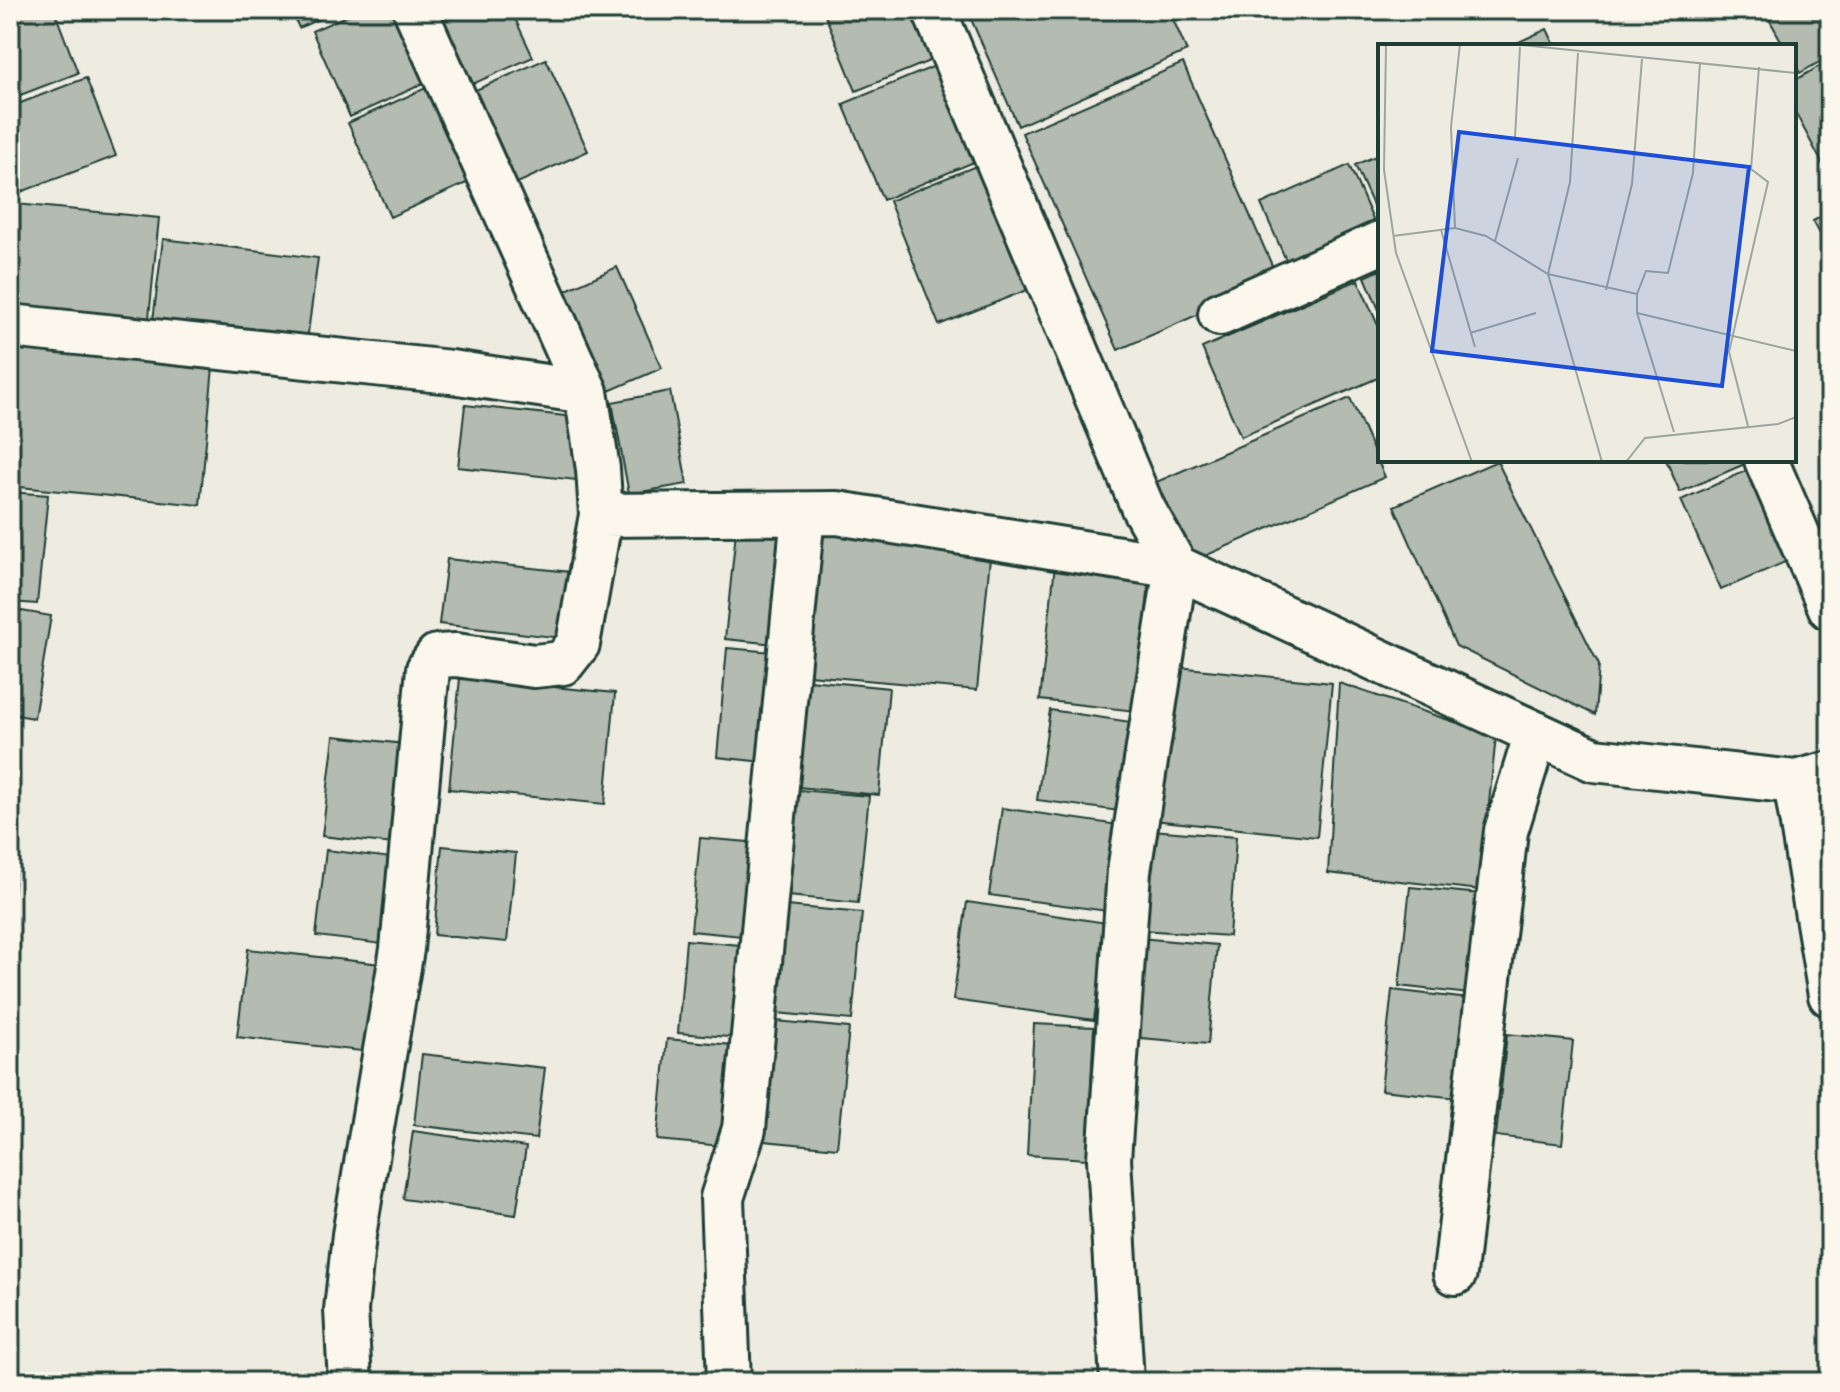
<svg xmlns="http://www.w3.org/2000/svg" width="1840" height="1392" viewBox="0 0 1840 1392" font-family="Caveat,sans-serif">
  <rect width="100%" height="100%" fill="#eeece1"/>
  <filter id="ink" filterUnits="userSpaceOnUse"><feTurbulence type="fractalNoise" baseFrequency=".0125" numOctaves="2"/><feDisplacementMap in="SourceGraphic" scale="16" xChannelSelector="R" yChannelSelector="G"/><feConvolveMatrix kernelMatrix="1 2 1 2 8 2 1 2 1" color-interpolation-filters="sRGB"/></filter>
  <g filter="url(#ink)">
    <path fill="#b4bbb0" stroke="#1f3d34" stroke-width="2" d="M10,10H54L78,73L10,99Z
      M291,10H339L299,28Z
      M360,10H392L425,83L350,117L312,31Z
      M432,10H511L533,57L466,87Z
      M823,10H911L932,60L856,91Z
      M967,10H1169L1187,51L1018,126Z
      M1764,10H1821L1830,26V56L1800,73L1794,63V46H1784Z
      M1547,29L1555,46H1510Z
      M546,59L588,151L511,186L469,93Z
      M1830,60V178L1794,110V81Z
      M1183,63L1278,279L1118,350L1022,133Z
      M935,66L974,162L883,200L843,104Z
      M86,78L116,156L13,195L10,187V107Z
      M428,87L471,181L390,217L348,123Z
      M1380,154V221L1355,165Z
      M1349,165L1378,231L1290,269L1261,204Z
      M976,166L1027,290L939,325L889,201Z
      M16,204L159,218L148,328L10,315V266Z
      M1830,212V252L1813,221Z
      M163,239L318,258L306,348L152,329Z
      M617,267L662,368L609,391L564,291Z
      M1380,270V312L1365,277Z
      M1358,280L1380,330V377L1241,437L1202,348Z
      M10,347L213,367L200,505L10,486Z
      M670,391L687,484L629,494L612,402Z
      M1350,398L1385,477L1189,563L1154,483Z
      M465,405L583,418L576,480L458,467Z
      M1666,460H1754L1680,492Z
      M1497,461L1599,665L1595,715L1456,646L1394,506Z
      M1761,464L1801,555L1721,590L1681,500Z
      M10,492L48,495L37,604L10,602Z
      M736,531L795,536L785,645L725,639Z
      M823,532L991,548L977,690L809,675Z
      M447,559L570,572L562,638L439,624Z
      M1055,565L1150,575L1135,711L1040,700Z
      M10,609L51,616L34,718L10,714Z
      M727,648L783,653L773,763L717,757Z
      M1168,666L1332,683L1317,837L1153,820Z
      M460,678L615,693L605,804L449,789Z
      M809,680L889,688L879,795L798,787Z
      M1339,683L1496,736L1480,890L1328,873Z
      M1050,710L1131,722L1119,811L1037,800Z
      M334,736L404,744L393,844L322,836Z
      M798,790L869,796L858,903L788,896Z
      M1002,808L1119,825L1107,911L989,895Z
      M10,824L20,825L10,927Z
      M1152,830L1236,837L1229,936L1141,930Z
      M700,838L761,843L752,937L691,931Z
      M442,846L516,853L507,942L434,935Z
      M326,850L392,858L382,944L316,936Z
      M1410,887L1480,894L1469,994L1399,986Z
      M967,902L1107,923L1094,1020L953,1000Z
      M786,906L862,913L852,1020L776,1013Z
      M1139,938L1217,945L1208,1044L1130,1037Z
      M686,940L751,946L742,1038L678,1033Z
      M248,949L381,964L370,1052L237,1037Z
      M1392,990L1469,999L1458,1098L1381,1090Z
      M776,1021L849,1028L837,1148L764,1141Z
      M1034,1024L1094,1027L1087,1159L1027,1155Z
      M1507,1034L1573,1041L1562,1144L1496,1136Z
      M667,1039L743,1046L733,1147L657,1140Z
      M422,1054L545,1068L536,1139L414,1125Z
      M413,1131L526,1147L516,1215L403,1199Z"/>
    <g fill="none" stroke-linecap="round" stroke-linejoin="round">
      <defs>
        <path id="street" d="M415,10L586,392
          M934,10L1143,508L1176,567L1129,871L1109,1159L1122,1382
          M1220,314L1380,243
          M10,326L451,372L586,392L598,469L601,515L837,513L1176,567L1594,760L1795,782L1830,773
          M1766,460L1830,608
          M1795,782L1830,995
          M1455,1273L1506,831L1536,733
          M350,1382L346,1310L354,1235L402,949L428,669L437,656L456,655L534,666L563,663L578,644L601,515
          M729,1382L722,1198L744,1129L803,514"/>
      </defs>
      <use href="#street" stroke="#1f3d34" stroke-width="48"/>
      <use href="#street" stroke="#fbf7ec" stroke-width="42"/>
    </g>
  </g>
  <g transform="translate(1378 44)">
    <rect width="418" height="418" fill="#eeece1"/>
    <path fill="none" stroke="#9ba69c" stroke-width="2" d="M8,0L6,126L18,209L94,418M133,0L418,29M200,9L192,138L170,230L224,418M137,93L142,3M77,184L73,83L82,0M63,186L97,303M15,192L77,184L108,192L170,230L259,250V269L418,307M117,197L140,114M228,246L254,140L264,15M259,250L268,227L290,229L315,129L322,18M259,269L296,388M92,289L158,269M370,382L351,308L390,138L373,125L381,23M248,418L267,394L400,380L418,373"/>
    <path fill="#1d4ed8" fill-opacity="0.15" stroke="#1d4ed8" stroke-width="4" d="M81,88L371,123L344,342L54,307Z"/>
    <rect width="418" height="418" fill="none" stroke="#1f3d34" stroke-width="4"/>
  </g>
  <rect width="1840" height="1392" fill="none" stroke="#fbf7ec" stroke-width="40"/>
  <rect x="20" y="20" width="1800" height="1352" fill="none" stroke="#1f3d34" stroke-width="3" filter="url(#ink)"/>
</svg>
